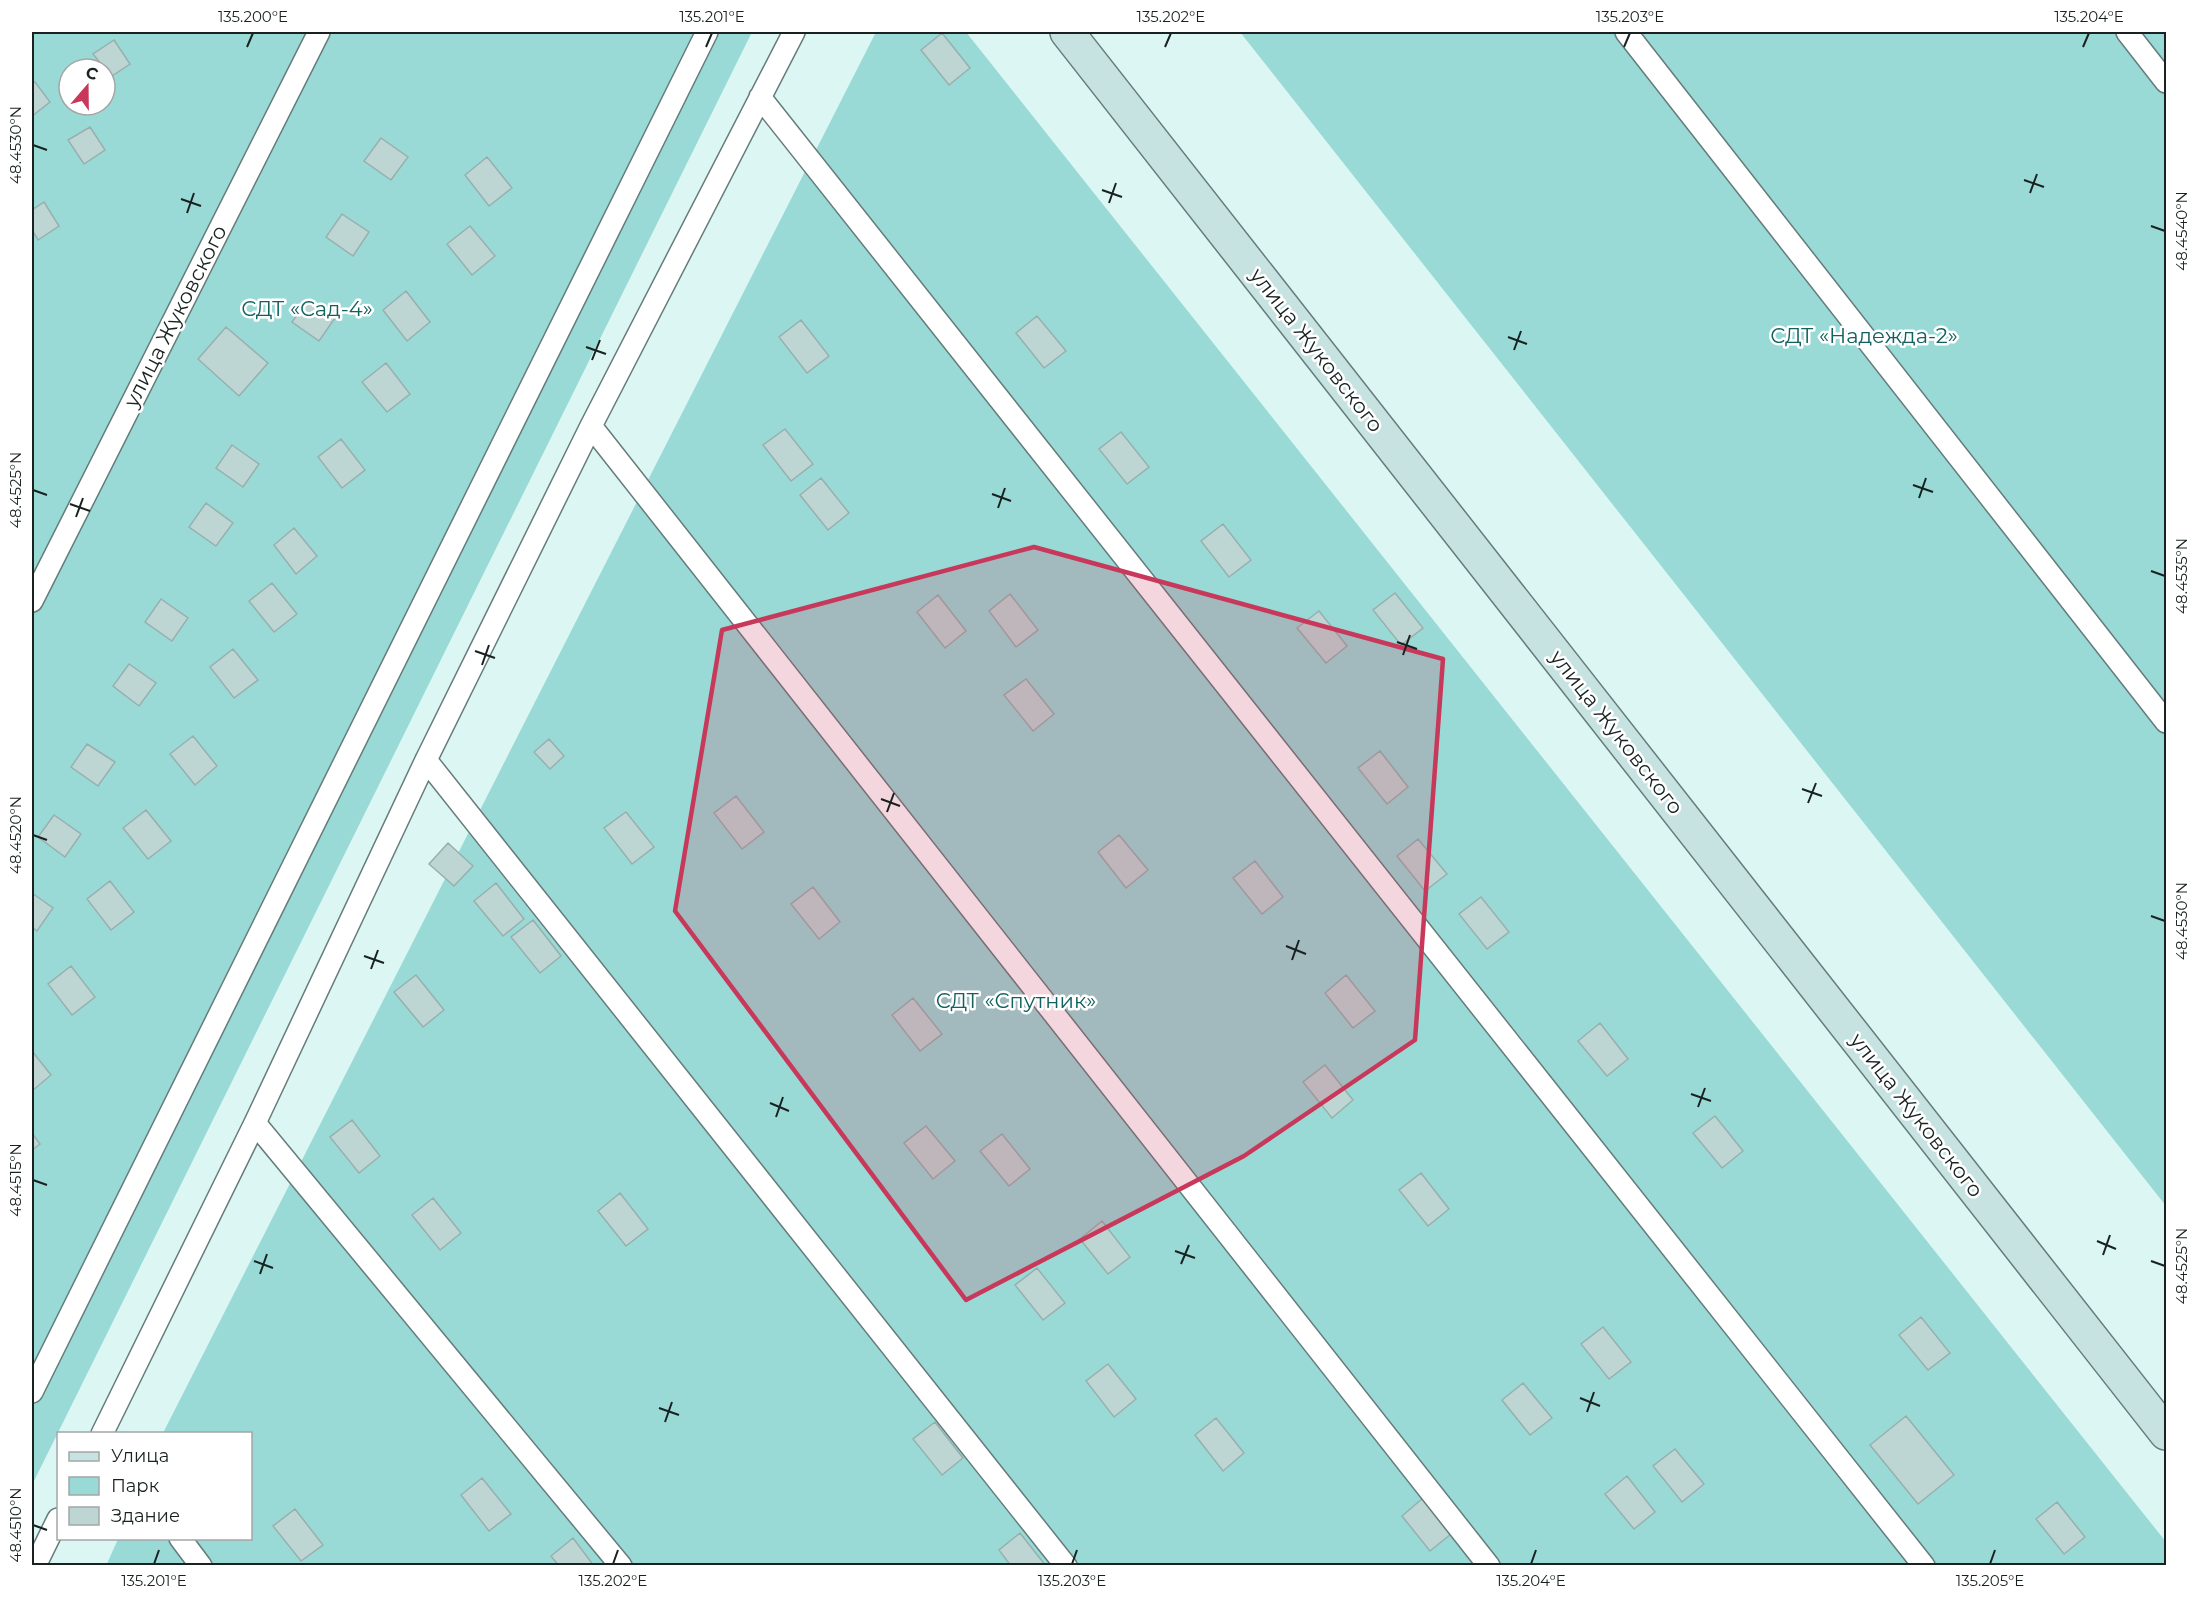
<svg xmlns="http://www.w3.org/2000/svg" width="2198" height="1597" viewBox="0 0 2198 1597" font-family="Montserrat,sans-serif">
  <rect width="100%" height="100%" fill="#dcf6f4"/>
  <path fill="#99dad6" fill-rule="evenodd" d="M32,32H752L32,1485ZM69,69H105V105H69Z
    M876,32H966L2166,1542V1566H106L118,1539L250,1538V1434L163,1433Z
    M1240,32H2166V1206Z"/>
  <path fill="#bdd6d4" stroke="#97b0ae" stroke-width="1.5" d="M942,33L970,68L949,85L921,50Z
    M114,40L130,64L109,78L105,69L93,54Z
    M35,82L50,102L32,116V84Z
    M90,127L105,150L84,164L68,140Z
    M381,138L408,157L391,180L364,161Z
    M487,157L512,188L489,206L465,175Z
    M44,202L59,226L38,240L32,230V210Z
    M342,214L369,232L353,256L326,237Z
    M470,226L495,256L472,275L447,244Z
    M406,291L430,322L407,341L383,310Z
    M308,299L335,318L319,341L292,322Z
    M1037,316L1066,351L1044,368L1016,333Z
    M801,320L829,356L807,373L779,337Z
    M226,327L268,363L239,396L198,359Z
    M386,363L410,394L387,412L362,382Z
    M785,429L813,464L791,481L763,445Z
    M1121,432L1149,467L1127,484L1099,449Z
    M341,439L365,470L342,488L318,457Z
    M232,445L259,464L243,487L216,468Z
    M821,478L849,513L828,530L800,495Z
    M206,503L233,523L216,546L189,527Z
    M1223,524L1251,560L1229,577L1201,541Z
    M294,528L317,556L296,574L274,545Z
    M272,583L297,614L274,632L249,601Z
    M1395,593L1423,628L1401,645L1373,610Z
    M1010,594L1038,630L1016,647L989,611Z
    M938,595L966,631L945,648L917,612Z
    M161,599L188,618L172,641L145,622Z
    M1319,611L1347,646L1326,663L1297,628Z
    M233,649L258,680L234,698L210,667Z
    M129,664L156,683L139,706L113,686Z
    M1026,679L1054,714L1033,731L1004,695Z
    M193,736L217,766L195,785L170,754Z
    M549,739L564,756L550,769L534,752Z
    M87,744L115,762L98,786L71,767Z
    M1380,751L1408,787L1387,804L1358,768Z
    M736,796L764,832L742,849L714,813Z
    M146,810L171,841L148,859L123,828Z
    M626,812L654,847L632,864L604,828Z
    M54,815L81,834L65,857L38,837Z
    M1119,835L1148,870L1126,888L1098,852Z
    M1418,839L1447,874L1425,891L1397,856Z
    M448,843L473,866L454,886L429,864Z
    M1255,861L1283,897L1262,914L1233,878Z
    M110,881L134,912L111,930L87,899Z
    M496,883L524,919L503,936L474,901Z
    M813,887L840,922L819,939L791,904Z
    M32,893L53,908L37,931L32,927Z
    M1481,897L1509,932L1487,949L1459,914Z
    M533,920L561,956L540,973L511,937Z
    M71,966L95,997L72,1015L48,984Z
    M416,975L444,1010L423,1027L394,992Z
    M1346,975L1375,1011L1353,1028L1325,993Z
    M913,998L942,1034L920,1051L892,1015Z
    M1600,1023L1628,1059L1607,1076L1578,1041Z
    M32,1051L51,1075L32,1091Z
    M1325,1065L1353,1100L1332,1118L1303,1082Z
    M1715,1116L1743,1151L1722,1168L1693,1133Z
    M352,1120L380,1156L359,1173L330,1137Z
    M926,1126L955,1161L933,1179L904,1143Z
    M32,1133L40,1144L32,1150Z
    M1002,1134L1030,1169L1009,1186L980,1151Z
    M1421,1173L1449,1209L1428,1226L1399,1190Z
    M620,1193L648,1229L626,1246L598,1211Z
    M433,1198L461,1233L440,1250L412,1215Z
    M1102,1221L1130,1257L1108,1274L1080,1239Z
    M1037,1268L1065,1303L1043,1320L1015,1285Z
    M1921,1317L1950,1353L1928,1370L1899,1335Z
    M1603,1327L1631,1362L1609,1379L1581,1344Z
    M1108,1364L1136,1399L1114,1417L1086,1381Z
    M1523,1383L1552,1418L1530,1435L1502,1400Z
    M1906,1416L1954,1475L1918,1504L1870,1445Z
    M1216,1418L1244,1453L1223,1471L1195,1435Z
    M935,1422L963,1458L942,1475L913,1439Z
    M1675,1449L1704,1484L1682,1502L1653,1466Z
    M1627,1476L1655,1512L1634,1529L1605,1494Z
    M482,1478L511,1514L489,1531L461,1495Z
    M1423,1498L1451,1534L1430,1551L1402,1516Z
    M2057,1502L2085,1537L2064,1554L2036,1519Z
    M295,1509L323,1545L301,1561L273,1526Z
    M1020,1533L1046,1566H1011L999,1550Z
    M573,1538L594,1566H559L551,1556Z"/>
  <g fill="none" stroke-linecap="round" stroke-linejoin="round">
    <defs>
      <path id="lane" d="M1626,32L2166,722
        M2127,32L2166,82
        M760,97L1924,1566
        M591,426L1489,1566
        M32,601L319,32
        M426,760L1066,1566
        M255,1123L621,1566
        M32,1392L707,32
        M102,1434L255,1123L426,760L591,426L794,32
        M180,1538L201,1566
        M35,1566L58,1519"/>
      <path id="secondary" d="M1067,32L2166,1433"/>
    </defs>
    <use href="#lane" stroke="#657c7b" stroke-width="24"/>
    <use href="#secondary" stroke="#657c7b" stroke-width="36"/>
    <use href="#lane" stroke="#fff" stroke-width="21"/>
    <use href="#secondary" stroke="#c6e3e2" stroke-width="33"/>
  </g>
  <path fill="#c7385a" fill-opacity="0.2" stroke="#c7385a" stroke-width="4.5" stroke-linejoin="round" d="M1034,547L1443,659L1415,1040L1244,1156L966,1300L675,911L722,630Z"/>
  <path fill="none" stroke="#192221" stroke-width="2" d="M247,47L253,33M706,47L712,33M1165,47L1171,33M1624,47L1630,33M2083,47L2089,33M33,145L47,150M2024,180L2044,187M1102,190L1122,197M2030,193L2037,174M181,199L201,206M1109,203L1116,183M187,213L194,193M2151,226L2165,231M1508,337L1527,344M586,347L606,354M1514,350L1521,331M592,360L600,340M1913,485L1933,492M33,490L47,495M992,494L1011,501M1919,498L1926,478M70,504L90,511M998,508L1005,488M76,517L83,498M2151,571L2165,576M1397,642L1417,649M475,651L495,658M1403,655L1410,635M482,665L489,645M1802,789L1822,796M881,799L900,806M1808,803L1816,783M887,812L894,793M33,835L47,840M2151,916L2165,921M1286,946L1306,954M364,956L384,963M1292,960L1299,940M371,969L378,950M1691,1094L1711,1101M770,1103L789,1111M1698,1107L1705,1088M776,1117L783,1097M33,1180L47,1185M2097,1241L2116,1249M1175,1251L1195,1258M2103,1255L2110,1235M254,1261L273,1268M2151,1261L2165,1266M1181,1264L1189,1245M260,1274L267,1254M1580,1398L1600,1406M659,1408L679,1415M1587,1412L1594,1392M665,1422L672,1402M33,1525L47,1530M154,1564L159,1550M613,1564L618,1550M1072,1564L1077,1550M1531,1564L1536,1550M1990,1564L1995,1550"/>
  <g text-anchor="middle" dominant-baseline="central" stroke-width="5" stroke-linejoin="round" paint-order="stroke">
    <g font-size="21" fill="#11615e" stroke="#fff">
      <text x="307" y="308">СДТ «Сад-4»</text>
      <text x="1864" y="335">СДТ «Надежда-2»</text>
      <text x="1016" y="1000">СДТ «Спутник»</text>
    </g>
    <g font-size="21" fill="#192221" stroke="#fff">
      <text transform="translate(175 316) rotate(-63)">улица Жуковского</text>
      <text transform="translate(1317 350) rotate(52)">улица Жуковского</text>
      <text transform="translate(1617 732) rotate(52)">улица Жуковского</text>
      <text transform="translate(1917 1115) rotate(52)">улица Жуковского</text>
    </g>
  </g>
  <rect width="2198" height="1597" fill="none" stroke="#ffffff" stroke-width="66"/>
  <rect x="57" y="1432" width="195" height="108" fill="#ffffff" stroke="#a3a7a6" stroke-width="1.5"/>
  <rect x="69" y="1452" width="30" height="9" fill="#c6e3e2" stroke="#a3a7a6" stroke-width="1.5"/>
  <text x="111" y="1462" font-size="18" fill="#192221">Улица</text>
  <rect x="69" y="1477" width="30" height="18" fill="#99dad6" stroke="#a3a7a6" stroke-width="1.5"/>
  <text x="111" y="1492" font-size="18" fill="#192221">Парк</text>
  <rect x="69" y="1507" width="30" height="18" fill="#bdd6d4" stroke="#a3a7a6" stroke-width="1.5"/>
  <text x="111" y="1522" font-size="18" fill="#192221">Здание</text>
  <g transform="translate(87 87) rotate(20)"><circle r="28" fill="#ffffff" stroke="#a3a7a6" stroke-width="1.5"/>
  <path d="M0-4.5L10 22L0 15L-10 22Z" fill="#c7385a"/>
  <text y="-9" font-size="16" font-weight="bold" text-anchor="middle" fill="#192221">С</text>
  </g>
  <rect x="33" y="33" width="2132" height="1531" fill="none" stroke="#192221" stroke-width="2"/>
  <g font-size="15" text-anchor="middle" fill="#192221">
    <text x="253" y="22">135.200°E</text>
    <text x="712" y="22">135.201°E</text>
    <text x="1171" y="22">135.202°E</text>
    <text x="1630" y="22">135.203°E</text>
    <text x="2089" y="22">135.204°E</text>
    <text transform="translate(16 145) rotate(-90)" y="5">48.4530°N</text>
    <text transform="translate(2182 231) rotate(-90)" y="5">48.4540°N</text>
    <text transform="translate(16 490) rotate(-90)" y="5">48.4525°N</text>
    <text transform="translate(2182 576) rotate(-90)" y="5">48.4535°N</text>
    <text transform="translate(16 835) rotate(-90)" y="5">48.4520°N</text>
    <text transform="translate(2182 921) rotate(-90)" y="5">48.4530°N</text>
    <text transform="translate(16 1180) rotate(-90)" y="5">48.4515°N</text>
    <text transform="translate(2182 1266) rotate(-90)" y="5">48.4525°N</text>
    <text transform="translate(16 1525) rotate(-90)" y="5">48.4510°N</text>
    <text x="154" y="1586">135.201°E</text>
    <text x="613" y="1586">135.202°E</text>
    <text x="1072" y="1586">135.203°E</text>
    <text x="1531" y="1586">135.204°E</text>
    <text x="1990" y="1586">135.205°E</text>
  </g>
</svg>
